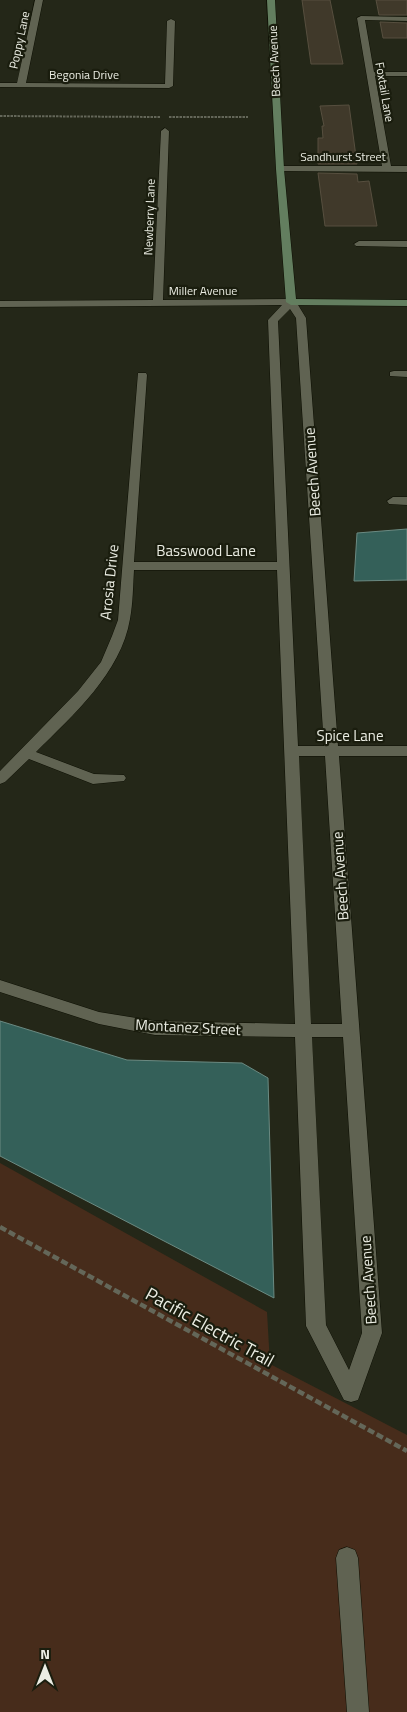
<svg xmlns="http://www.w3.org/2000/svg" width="407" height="1712" viewBox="0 0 407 1712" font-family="'Titillium Web',sans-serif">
  <rect width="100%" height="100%" fill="#242718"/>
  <path fill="#472c1b" d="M0,1163L267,1312L270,1364L407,1435V1712H0Z"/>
  <path fill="#346059" stroke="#6b8a82" d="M407,529V580L354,581L357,533Z
    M0,1021L127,1060L242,1063L268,1078L274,1298L0,1156Z"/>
  <path fill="#40392a" stroke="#574f3f" d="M302,0H330L343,64H311Z
    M376,0H407V15H379Z
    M380,22L407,23V38H383Z
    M349,105L357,164H318V138H323L322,126H324L320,106Z
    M318,173L357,174L358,182L369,181L377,226H325Z"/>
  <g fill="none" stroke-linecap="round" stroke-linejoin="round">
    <defs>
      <path id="street" d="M35,0H43L26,83L165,84L167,21L171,19L175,21L173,86L169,88L0,87V83H17Z
        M361,16L407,17V21L365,20L374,72H407V76H375L391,166H407V172L277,171V167L280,166H382L357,18Z
        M165,128L169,131L163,300L291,299L295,300L306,318L338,746H407V756H339L382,1333L358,1400L351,1402L344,1400L306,1326L295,1037L155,1035L99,1024L0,992V980L99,1012L155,1021L295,1024L277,570H134C133,586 133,603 130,619C121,673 73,715 36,752L94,774L124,775L126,778L124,781L93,784L29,759L5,782L0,784V771L78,691L101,662L112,636L118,620L138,373H146L147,375L134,562H277L268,320L282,305L0,307V301L153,300L161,131ZM290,309L296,318L324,746H298L278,321ZM299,756H325L342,1024H311ZM312,1037H343L362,1333L349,1370L326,1325Z
        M359,241H407V247L356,246L354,244Z
        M394,371H407V377L390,376V372Z
        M393,497H407V505L389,504L387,501Z
        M347,1547L355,1550L358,1558L369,1712H347L336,1558L339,1550Z"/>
      <path id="secondary" d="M267,0H275L284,169L296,299L407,300V306L291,305L286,302L276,169Z"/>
    </defs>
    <use href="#street" stroke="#0d0f03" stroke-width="1"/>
    <use href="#secondary" stroke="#0d0f03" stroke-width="1"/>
    <path stroke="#646759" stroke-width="2" stroke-dasharray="2.5 1" stroke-linecap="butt" d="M0,116L160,117
      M169,117H248"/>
    <path stroke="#646759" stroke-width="4.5" stroke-dasharray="7 3" stroke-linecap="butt" d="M0,1227L407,1451"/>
    <use href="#street" fill="#606352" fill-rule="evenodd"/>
    <use href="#secondary" fill="#637e5f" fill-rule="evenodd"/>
  </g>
  <g text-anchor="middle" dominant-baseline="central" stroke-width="4.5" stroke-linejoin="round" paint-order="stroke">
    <g font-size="12" fill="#ebede3" stroke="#1a1d0e">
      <text transform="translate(19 40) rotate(-78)">Poppy Lane</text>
      <text transform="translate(274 61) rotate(-93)">Beech Avenue</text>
      <text x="84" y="74">Begonia Drive</text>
      <text transform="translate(385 92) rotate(80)">Foxtail Lane</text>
      <text x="343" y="156">Sandhurst Street</text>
      <text transform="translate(149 217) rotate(-88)">Newberry Lane</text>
      <text x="203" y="290">Miller Avenue</text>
    </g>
    <g font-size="15" fill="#ebede3" stroke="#1a1d0e">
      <text transform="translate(312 472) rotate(-94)">Beech Avenue</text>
      <text x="206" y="550">Basswood Lane</text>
      <text transform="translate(109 582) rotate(-84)">Arosia Drive</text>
      <text x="350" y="735">Spice Lane</text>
      <text transform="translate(340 876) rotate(-94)">Beech Avenue</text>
      <text transform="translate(188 1027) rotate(3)">Montanez Street</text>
      <text transform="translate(368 1280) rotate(-94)">Beech Avenue</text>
    </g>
    <g font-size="18" fill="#ebede3" stroke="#1a1d0e">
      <text transform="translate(210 1327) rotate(29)">Pacific Electric Trail</text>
    </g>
  </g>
  <g transform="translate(45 1667)" stroke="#1a1d0e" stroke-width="4" paint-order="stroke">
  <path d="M0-4L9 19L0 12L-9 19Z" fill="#ebede3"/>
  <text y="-8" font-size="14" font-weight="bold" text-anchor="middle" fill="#ebede3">N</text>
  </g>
</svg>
